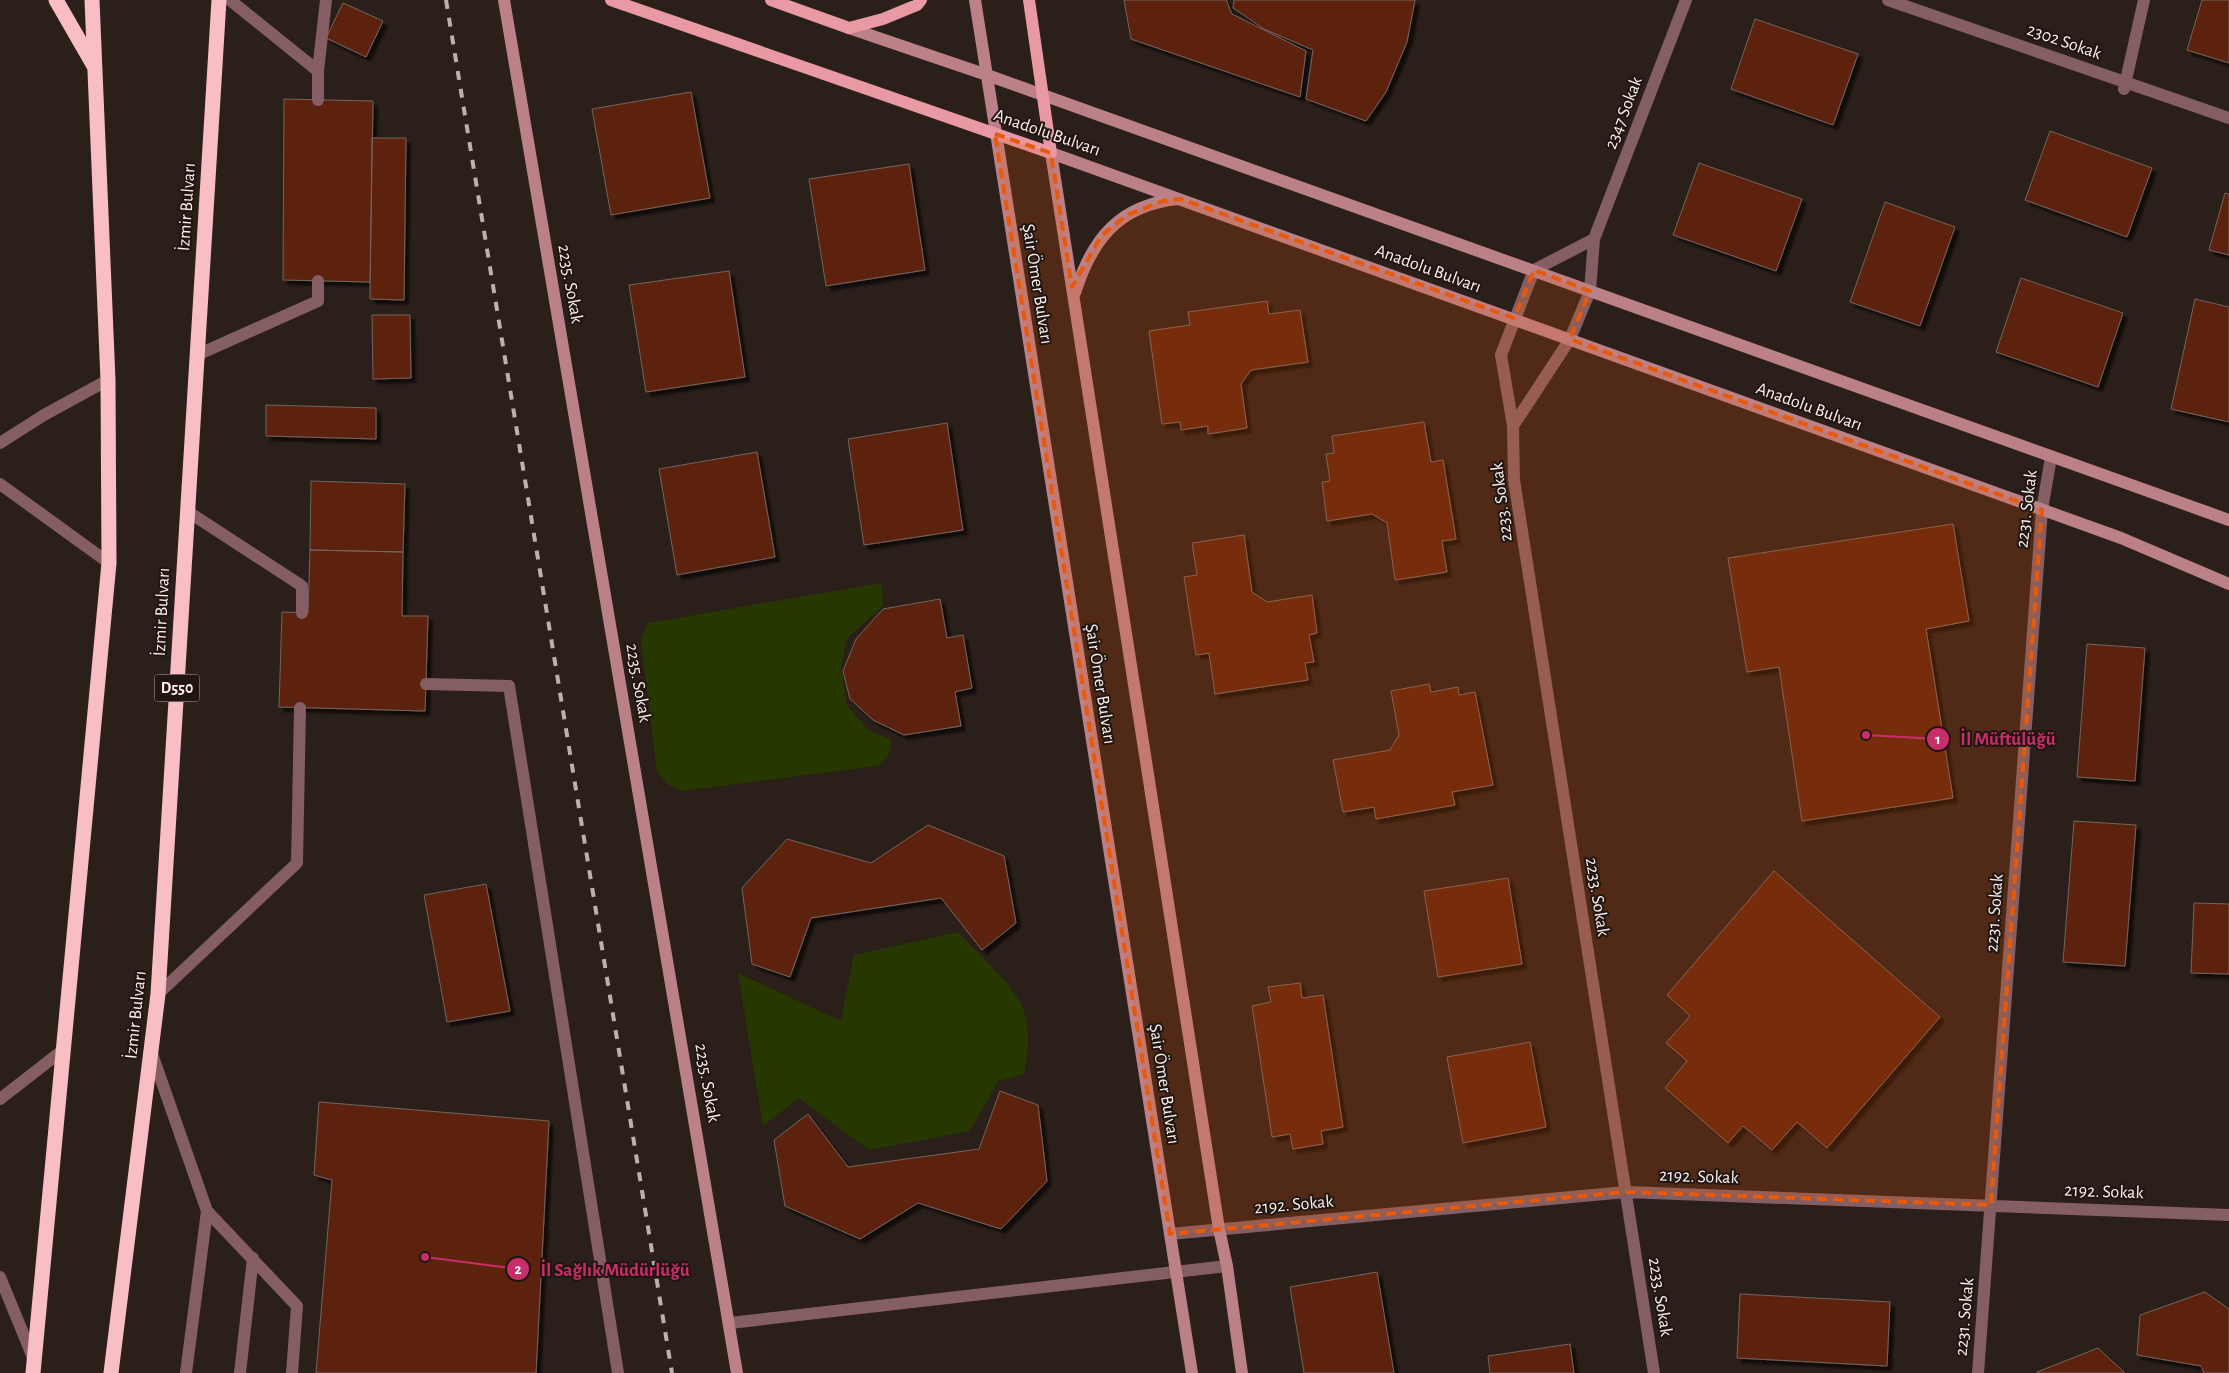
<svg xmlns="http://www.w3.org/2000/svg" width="2229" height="1373" viewBox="0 0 2229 1373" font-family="'Alegreya Sans',sans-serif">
  <defs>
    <filter id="shadow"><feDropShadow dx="4.5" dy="4.5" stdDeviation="1" flood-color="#0009"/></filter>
  </defs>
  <rect width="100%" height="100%" fill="#2b1f1a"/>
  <path fill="#263800" d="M881,583L883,606L847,638L841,666L847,705L868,730L892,740L888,757L878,766L681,791L669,785L657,772L641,640L648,623Z
    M958,932C975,951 1015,986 1023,1009C1031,1030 1028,1053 1024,1074L998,1081L970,1131L869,1150L799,1098L763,1126L738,973L841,1021L854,955Z"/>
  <path fill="#5b230c" stroke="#74645f" filter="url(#shadow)" d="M1124,0H1226L1232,14L1306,51L1300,97L1131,39Z
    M1234,0H1415L1407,42L1386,92L1366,121L1306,99L1313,50L1264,29L1233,8Z
    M2202,0H2229V63L2187,50Z
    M343,3L383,21L366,57L326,38Z
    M1755,19L1858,54L1833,125L1731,89Z
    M691,92L710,198L611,215L592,109Z
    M284,99L373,101L370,282L283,280Z
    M2050,131L2152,168L2127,237L2025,200Z
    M372,138H406L404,300L370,299Z
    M1699,163L1802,199L1776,271L1673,235Z
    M909,164L925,270L826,286L809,179Z
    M2225,193L2229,194V255L2209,250Z
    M1885,202L1955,227L1920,326L1850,302Z
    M729,271L745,377L646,392L629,285Z
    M2021,278L2123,313L2098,387L1996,352Z
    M2195,299L2229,307V422L2171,409Z
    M1267,301L1269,314L1300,310L1308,362L1251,370L1241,384L1247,428L1208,434V426L1181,430L1180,422L1162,424L1149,331L1190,325L1188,312Z
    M372,315H410L411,378L373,379Z
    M266,405L376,408V439L266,436Z
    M1424,422L1431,462L1443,460L1456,539L1442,541L1447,572L1395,580L1387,523L1372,514L1327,521L1322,482L1330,481L1326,454L1334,453L1332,436Z
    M947,423L963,530L864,545L848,439Z
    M757,452L775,557L677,575L659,469Z
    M311,481L405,484L403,552L310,550Z
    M1953,524L1969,621L1926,629L1953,798L1802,821L1779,667L1747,672L1728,558Z
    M1244,535L1252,592L1267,602L1312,595L1317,633L1309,635L1314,662L1305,663L1308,680L1215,694L1209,653L1196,655L1184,577L1197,575L1192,543Z
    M310,550L403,552L402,616H428L425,711L279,707L282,612L308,613Z
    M940,599L947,638L963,635L972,688L955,692L961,726L904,735L873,720L850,699L843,671L856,639L883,609Z
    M2087,644L2145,648L2135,781L2077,777Z
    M1429,684L1431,692L1458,687L1459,695L1475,692L1493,785L1452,792L1455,805L1376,819L1374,807L1343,812L1333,760L1390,750L1399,735L1391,691Z
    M2074,821L2136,825L2125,966L2063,962Z
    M928,825L1004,856L1016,923L982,950L941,898L811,918L790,977L752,964L742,888L787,839L871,863Z
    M1774,871L1940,1017L1827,1148L1797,1122L1772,1150L1743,1126L1728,1143L1665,1088L1687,1061L1666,1043L1690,1016L1667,995Z
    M1508,878L1522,964L1438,977L1424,891Z
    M486,884L510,1011L447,1022L424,895Z
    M2194,903L2229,904V974L2191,973Z
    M1300,983L1302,998L1323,995L1343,1127L1321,1131L1323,1144L1293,1149L1290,1134L1272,1137L1252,1006L1271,1002L1268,987Z
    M1530,1042L1546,1127L1463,1143L1447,1057Z
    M1000,1091L1038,1105L1047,1181L1001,1229L918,1203L860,1239L785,1206L774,1140L808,1114L848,1167L979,1149Z
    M319,1102L549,1121L536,1373H316L332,1180L314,1175Z
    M1377,1272L1394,1373H1304L1290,1287Z
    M2205,1292L2229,1309V1373H2204L2201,1366L2137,1355L2140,1315Z
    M1740,1294L1890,1302L1887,1366L1737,1358Z
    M1570,1344L1574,1373H1490L1488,1356Z
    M2098,1348L2125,1373H2037V1372Z"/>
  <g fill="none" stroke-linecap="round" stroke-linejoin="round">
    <path stroke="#845e62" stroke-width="12" d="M230,0L318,71V100
      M318,71L326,0
      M197,355L318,301V281
      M187,511L302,586V613
      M426,684L509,686
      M158,994L297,863L300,708
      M151,1051L207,1211L186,1373
      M207,1211L297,1306L292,1373
      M240,1373L253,1258"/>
    <path stroke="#845e62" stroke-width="12" d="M1888,0L2229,118
      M2124,89L2144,0
      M1594,239L1534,270L1501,355L1513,426L1514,480L1654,1373
      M1513,426L1570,339L1590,291L1594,239L1686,0
      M0,443L44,415L108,380
      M0,484L109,563
      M509,686L618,1373
      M0,1099L63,1050
      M1170,1234L1626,1192L2229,1215
      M0,1277L34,1360
      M730,1323L1227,1266
      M1978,1373L2042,510L2051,457"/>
    <path stroke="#bc8087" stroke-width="12" d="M504,0L737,1373
      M975,0L1192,1373
      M849,28L987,75L2229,520
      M1075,293C1092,239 1119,205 1178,199
      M1242,1373L1227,1266L1219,1229L1051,153L2121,538L2229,584"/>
    <path stroke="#e899a3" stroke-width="12" d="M611,0L1051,153L1029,0
      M771,0L849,28L883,19L917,5L921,0"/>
    <path stroke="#f8bec4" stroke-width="15" d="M56,0L94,66
      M33,1373L109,563L108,380L92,0
      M111,1373L158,994L219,0"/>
    <path stroke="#bbb1ad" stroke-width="4" stroke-dasharray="9 9" stroke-linecap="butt" d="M446,0L672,1373"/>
  </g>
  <path fill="#e8590c" fill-opacity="0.2" stroke="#e8590c" stroke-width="4" stroke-dasharray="10 6" stroke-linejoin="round" d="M995,134L1051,153L1072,287L1101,236L1127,215L1163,201L1181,199L1514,318L1534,270L1590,291L1570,339L2042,510L1991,1205L1626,1192L1170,1234Z"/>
  <g text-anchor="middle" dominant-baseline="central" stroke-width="4" stroke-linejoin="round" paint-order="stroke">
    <rect fill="#211511" stroke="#b9afac" stroke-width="1" x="154.5" y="674.5" width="45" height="27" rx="4"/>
    <g font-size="16" font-weight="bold" fill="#faf1ee">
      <text x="177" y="688">D550</text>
    </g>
    <g font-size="18" fill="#faf1ee" stroke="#211511">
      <text transform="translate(2064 42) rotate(19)">2302 Sokak</text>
      <text transform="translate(1624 113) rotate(-69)">2347 Sokak</text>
      <text transform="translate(1047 133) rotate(19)">Anadolu Bulvarı</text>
      <text transform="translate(187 207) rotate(-86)">İzmir Bulvarı</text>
      <text transform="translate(1428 269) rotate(20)">Anadolu Bulvarı</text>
      <text transform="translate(570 284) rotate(80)">2235. Sokak</text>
      <text transform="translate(1037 284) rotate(81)">Şair Ömer Bulvarı</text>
      <text transform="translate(1809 407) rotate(20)">Anadolu Bulvarı</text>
      <text transform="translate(1502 502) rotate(-97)">2233. Sokak</text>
      <text transform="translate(2027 509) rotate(-83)">2231. Sokak</text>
      <text transform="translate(162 612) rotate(-87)">İzmir Bulvarı</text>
      <text transform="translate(638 683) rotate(80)">2235. Sokak</text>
      <text transform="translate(1100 684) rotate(81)">Şair Ömer Bulvarı</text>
      <text transform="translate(1597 897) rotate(81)">2233. Sokak</text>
      <text transform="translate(1995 913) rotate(-86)">2231. Sokak</text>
      <text transform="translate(136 1015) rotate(-84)">İzmir Bulvarı</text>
      <text transform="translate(707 1083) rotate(80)">2235. Sokak</text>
      <text transform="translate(1164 1084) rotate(81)">Şair Ömer Bulvarı</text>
      <text transform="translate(1699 1177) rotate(2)">2192. Sokak</text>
      <text transform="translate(2104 1192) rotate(2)">2192. Sokak</text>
      <text transform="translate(1294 1205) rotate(-5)">2192. Sokak</text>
      <text transform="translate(1660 1297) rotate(81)">2233. Sokak</text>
      <text transform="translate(1965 1317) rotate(-85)">2231. Sokak</text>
    </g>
  </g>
  <path fill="none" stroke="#c82e6a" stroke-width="2" d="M1866 735L1938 739M425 1257L518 1269"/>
  <g fill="#c82e6a" stroke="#211511" stroke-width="2">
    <circle cx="1866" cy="735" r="5"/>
    <circle cx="425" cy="1257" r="5"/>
    <circle cx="1938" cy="739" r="12"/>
    <circle cx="518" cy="1269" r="12"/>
  </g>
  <g font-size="15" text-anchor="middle" font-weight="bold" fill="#fff">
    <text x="1938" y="744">1</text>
    <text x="518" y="1274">2</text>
  </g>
  <g font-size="19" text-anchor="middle" font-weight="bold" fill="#c82e6a" stroke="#211511" stroke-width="4" stroke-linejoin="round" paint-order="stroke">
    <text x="2008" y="745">İl Müftülüğü</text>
    <text x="615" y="1276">İl Sağlık Müdürlüğü</text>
  </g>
</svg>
